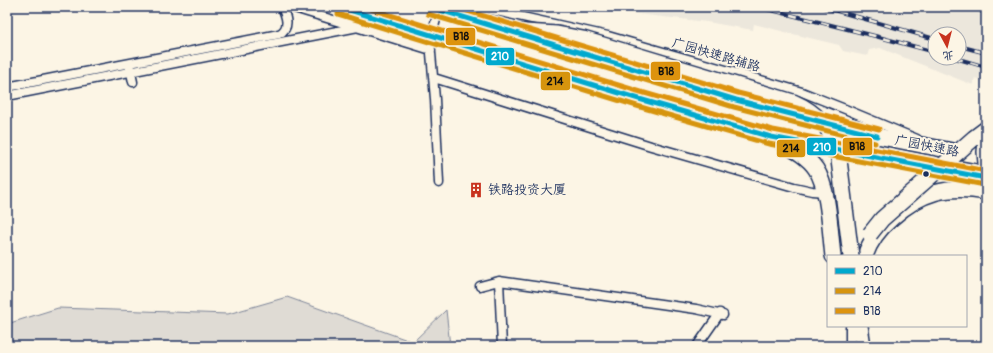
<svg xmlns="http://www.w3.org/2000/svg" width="993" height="353" viewBox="0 0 993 353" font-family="Pangolin,'LXGW WenKai TC',sans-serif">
  <rect width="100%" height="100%" fill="#fcf5e5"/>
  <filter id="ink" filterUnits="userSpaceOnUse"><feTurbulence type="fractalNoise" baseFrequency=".025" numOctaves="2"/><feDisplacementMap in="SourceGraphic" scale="8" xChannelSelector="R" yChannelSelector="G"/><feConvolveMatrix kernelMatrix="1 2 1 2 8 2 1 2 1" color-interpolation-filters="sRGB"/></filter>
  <g filter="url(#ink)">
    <path fill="#ece7dc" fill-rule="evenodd" d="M577,7H986V82L975,78L973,85L880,48L869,50L867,56L843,51L839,45L789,33L754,24L753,30L707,22ZM935,34H959V58H935Z"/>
    <path fill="#dfdbd4" stroke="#7d8599" d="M287,297L413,342L446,310L450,346H7V324L58,308L228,314Z"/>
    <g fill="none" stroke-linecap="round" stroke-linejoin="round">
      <defs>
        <path id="street" d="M291,7L431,50
          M478,7L608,36L802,92L845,109L917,139
          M130,68L133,82
          M434,78L651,146L794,187L812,191L825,192
          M7,87L279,34C291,28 286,16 282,7
          M7,96L358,27
          M439,183L435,99L430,42L439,8
          M499,281L502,346
          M480,286L499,281L696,309L723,315
          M850,327V346
          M697,346L720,313"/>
        <path id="highway" d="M647,74C724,97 802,120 882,137C916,144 951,151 986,157
          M639,99L771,137L986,178
          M782,143C795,150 808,157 816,169C829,189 830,232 833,256
          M865,256C870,241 880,228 892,218C921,192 947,185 986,192
          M860,326L863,346"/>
      </defs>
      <use href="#street" stroke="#1b2f5e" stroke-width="11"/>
      <use href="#highway" stroke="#1b2f5e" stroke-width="18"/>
      <use href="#street" stroke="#fcf5e5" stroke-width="8"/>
      <use href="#highway" stroke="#fcf5e5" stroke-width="15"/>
      <defs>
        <path id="rail" d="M759,7L875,36L935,52
          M823,7L935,39
          M971,7L986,13
          M959,46L986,53
          M955,58L986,67"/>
      </defs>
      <use href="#rail" stroke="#1b2f5e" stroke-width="4"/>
      <use href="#rail" stroke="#fcf5e5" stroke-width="2.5" stroke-dasharray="8" stroke-linecap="butt"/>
      <defs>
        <path id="highway-bridge" d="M340,7L639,99
          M430,7L647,74
          M509,31L557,34L583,39L793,102C816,112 831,127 838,152L851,256
          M986,141L985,152L986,163
          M870,234L882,219L974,138L986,129"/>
      </defs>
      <use href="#highway-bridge" stroke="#1b2f5e" stroke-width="18" stroke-linecap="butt"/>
      <use href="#highway-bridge" stroke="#fcf5e5" stroke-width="15"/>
      <defs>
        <path id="bus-1" d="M340,7L639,99L771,137L986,178
          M430,7L736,100L877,136"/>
        <path id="bus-2" d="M338,14L637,106L769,144L985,185
          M428,14L734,107L875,143"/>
        <path id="bus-3" d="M364,7L641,92L773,130L986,171
          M454,7L738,93L879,129"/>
      </defs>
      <use href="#bus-1" stroke="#fcf5e5" stroke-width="8"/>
      <use href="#bus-2" stroke="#fcf5e5" stroke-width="8"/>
      <use href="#bus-3" stroke="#fcf5e5" stroke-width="8"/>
      <use href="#bus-1" stroke="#00a9ce" stroke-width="5"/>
      <use href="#bus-2" stroke="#d6940e" stroke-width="5"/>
      <use href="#bus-3" stroke="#dd930e" stroke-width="5"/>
    </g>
  </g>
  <defs>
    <symbol id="building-bare" viewBox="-9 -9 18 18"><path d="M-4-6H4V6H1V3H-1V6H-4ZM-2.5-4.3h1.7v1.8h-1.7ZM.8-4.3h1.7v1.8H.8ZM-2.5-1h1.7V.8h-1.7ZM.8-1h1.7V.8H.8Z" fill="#c8321e" stroke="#fcf5e5" stroke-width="2.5" paint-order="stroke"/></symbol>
  </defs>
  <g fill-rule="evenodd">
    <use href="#building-bare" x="465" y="179" width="22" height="22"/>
  </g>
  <circle fill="#1b2f5e" stroke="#fcf5e5" stroke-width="1.5" cx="926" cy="174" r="3.5"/>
  <g text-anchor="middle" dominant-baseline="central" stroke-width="4" stroke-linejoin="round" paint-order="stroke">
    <g font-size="13" fill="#1b2f5e" stroke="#fcf5e5">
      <text transform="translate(716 55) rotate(16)">广园快速路辅路</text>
      <text transform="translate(927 146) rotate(11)">广园快速路</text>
    </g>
    <g font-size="13" fill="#1b2f5e" stroke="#fcf5e5" text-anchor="start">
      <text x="488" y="190">铁路投资大厦</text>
    </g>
  </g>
  <g stroke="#fcf5e5" stroke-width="1.5">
    <rect x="445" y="27" width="31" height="19" rx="4" fill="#dd930e"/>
    <rect x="485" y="47" width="30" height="19" rx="4" fill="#00a9ce"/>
    <rect x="650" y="61" width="31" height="20" rx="4" fill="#dd930e"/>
    <rect x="540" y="71" width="31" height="20" rx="4" fill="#d6940e"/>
    <rect x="842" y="137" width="31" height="19" rx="4" fill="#dd930e"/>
    <rect x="806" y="137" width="31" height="19" rx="4" fill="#00a9ce"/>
    <rect x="776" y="139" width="30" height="19" rx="4" fill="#d6940e"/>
  </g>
  <g font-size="11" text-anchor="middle" font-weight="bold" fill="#fff">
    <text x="500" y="60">210</text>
    <text x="822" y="151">210</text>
  </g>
  <g font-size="11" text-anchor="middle" font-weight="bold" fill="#111">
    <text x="461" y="40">B18</text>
    <text x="666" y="75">B18</text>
    <text x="555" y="85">214</text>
    <text x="857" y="150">B18</text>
    <text x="791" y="152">214</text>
  </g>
  <rect width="993" height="353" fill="none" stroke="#fcf5e5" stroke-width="24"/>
  <rect x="12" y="12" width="969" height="329" fill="none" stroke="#1b2f5e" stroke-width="1.5" filter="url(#ink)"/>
  <rect x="827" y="255" width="140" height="72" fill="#fcf5e5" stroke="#a2a6af"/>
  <rect x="835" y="268" width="20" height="6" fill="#00a9ce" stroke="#a2a6af"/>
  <text x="863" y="275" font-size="12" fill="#1b2f5e">210</text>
  <rect x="835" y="288" width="20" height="6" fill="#d6940e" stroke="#a2a6af"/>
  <text x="863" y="295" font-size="12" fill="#1b2f5e">214</text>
  <rect x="835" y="308" width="20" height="6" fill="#dd930e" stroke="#a2a6af"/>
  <text x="863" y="315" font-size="12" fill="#1b2f5e">B18</text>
  <g transform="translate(947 46) rotate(173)"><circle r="19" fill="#fcf5e5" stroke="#a2a6af"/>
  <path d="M0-3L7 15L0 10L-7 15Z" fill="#c8321e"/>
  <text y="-6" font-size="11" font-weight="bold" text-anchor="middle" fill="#1b2f5e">北</text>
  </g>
</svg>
